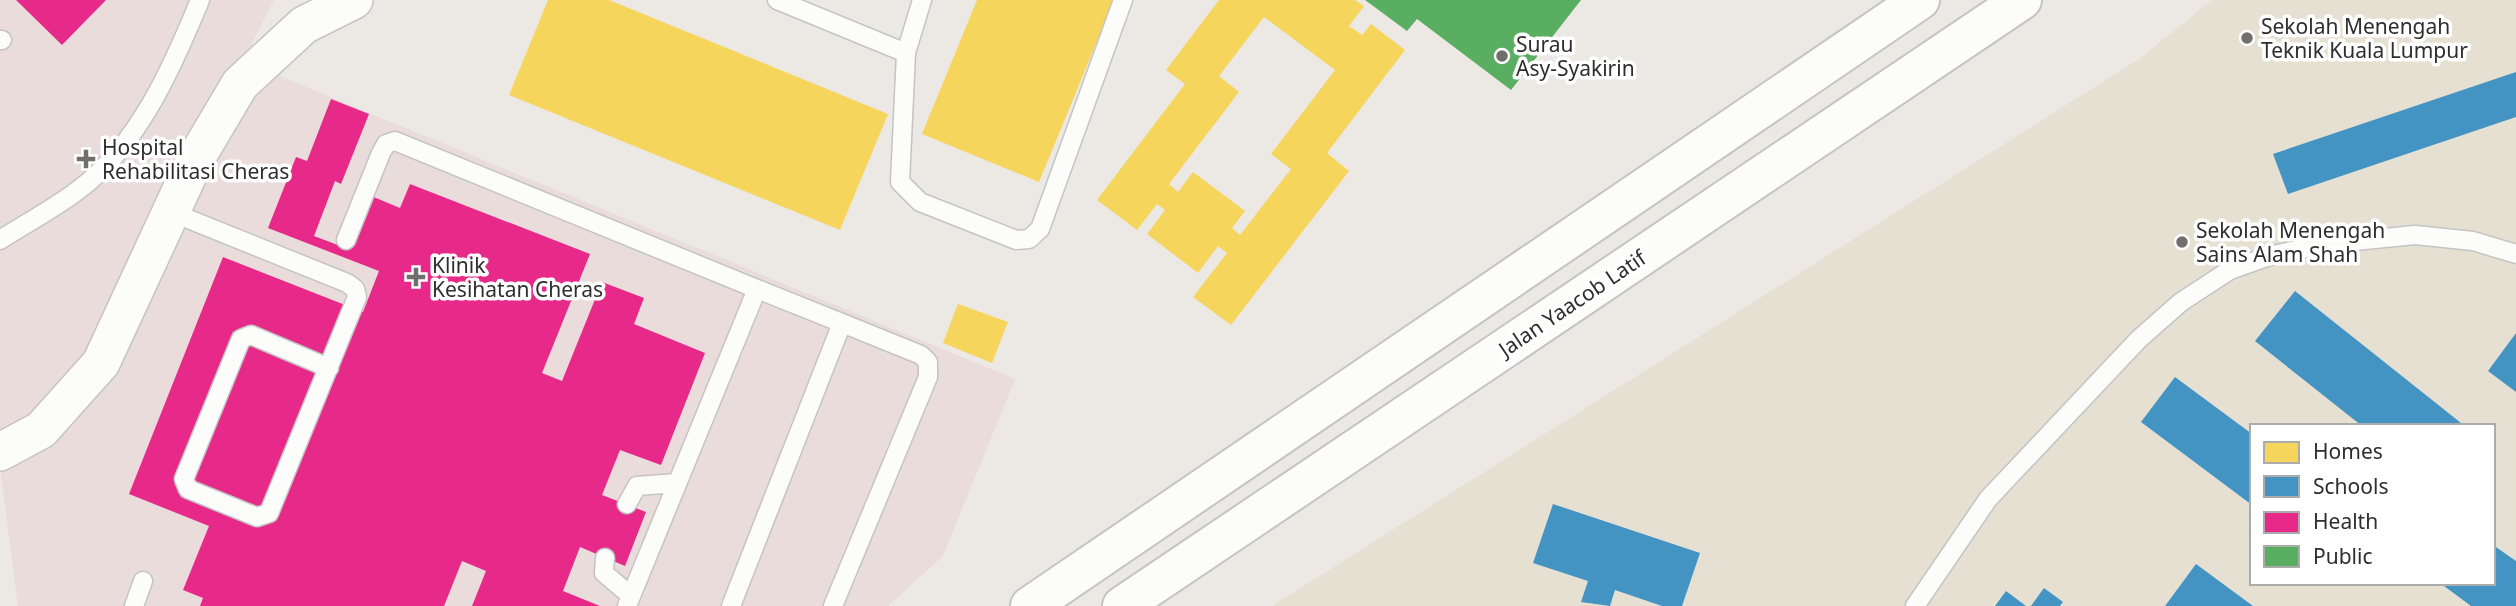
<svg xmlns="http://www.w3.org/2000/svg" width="2516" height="606" viewBox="0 0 2516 606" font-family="'Noto Sans',sans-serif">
  <rect width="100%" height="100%" fill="#ece8e4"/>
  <path fill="#e6e0d3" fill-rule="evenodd" d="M2212,0H2516V606H1272L2139,59ZM2252,426H2493V583H2252Z"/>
  <path fill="#e9dcdb" d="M0,0H274L243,61L1015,379L943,556L888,606H18L0,467Z"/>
  <path fill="#f6d55c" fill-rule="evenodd" d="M548,0H609L888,114L840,230L509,95Z
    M977,0H1114L1039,182L922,134Z
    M1219,0H1355L1364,6L1349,26L1362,35L1371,24L1405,50L1327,153L1349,171L1231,325L1193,297L1227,253L1218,246L1198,273L1147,234L1165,210L1157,204L1137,230L1097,200L1185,84L1166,70ZM1264,17L1335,70L1271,154L1291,169L1240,235L1232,228L1245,211L1193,172L1178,192L1169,184L1239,92L1219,76Z
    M958,304L1008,322L992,363L943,343Z"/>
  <path fill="#4393c3" d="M2516,72V117L2288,194L2273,154Z
    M2295,291L2461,423L2458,426H2362L2255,341Z
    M2516,333V392L2488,371Z
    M2175,377L2252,434V505L2141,422Z
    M1553,504L1700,553L1682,606H1662L1615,590L1610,606L1581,602L1588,581L1533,563Z
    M2493,545L2516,561V606H2471L2440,583H2493Z
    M2196,564L2253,606H2165Z
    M2044,588L2063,602L2060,606H2031Z
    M2006,591L2026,606H1995Z"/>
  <path fill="#e7298a" d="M16,0H106L62,45Z
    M331,99L369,114L341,184L335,181L314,236L343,247L364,193L400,208L410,184L590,254L542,373L562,381L602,282L644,298L634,324L705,353L661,465L620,450L602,495L646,512L625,566L580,547L563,591L600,606H472L486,571L462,561L444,606H200L203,598L183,590L209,526L129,494L223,257L363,312L379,271L268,228L296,157L307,161Z"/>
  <path fill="#5aae61" d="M1365,0H1581L1511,90L1417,19L1407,31Z"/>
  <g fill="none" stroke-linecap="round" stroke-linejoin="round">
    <defs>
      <path id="lane" d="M777,0L906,53
        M922,0L906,53L900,182L920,202L1016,240L1029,239L1040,229L1123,0
        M0,40H2
        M171,212L347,283L355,289L357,297L269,513L257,517L188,489L184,479L241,339L251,335L329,368
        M0,240C25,224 53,209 77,191C138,146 172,68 200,0
        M346,240L381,153L386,144L395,141L757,289
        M627,504L637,486L676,483
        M605,558L604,573L631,596
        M134,606L143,581
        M627,606L757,289L842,323L731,606
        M833,606L928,377V362L921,355L842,323
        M1915,606L1988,499L2139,339L2181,302L2230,270L2269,256L2324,244L2415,235L2473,241L2516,254"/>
      <path id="street" d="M0,452L41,430L101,363L195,160L240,84L304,25L354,0"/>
      <path id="secondary" d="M1030,606L1920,0
        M1122,606L2022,0"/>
    </defs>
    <use href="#lane" stroke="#c5c4c5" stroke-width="21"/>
    <use href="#street" stroke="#c5c4c5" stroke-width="40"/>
    <use href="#secondary" stroke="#c5c4c5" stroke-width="42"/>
    <use href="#lane" stroke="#fcfcfb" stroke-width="18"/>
    <use href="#street" stroke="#fcfcfb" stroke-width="37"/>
    <use href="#secondary" stroke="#fcfcfb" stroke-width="38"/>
  </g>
  <g fill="#706f6e" stroke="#fff" stroke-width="2.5">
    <circle cx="2247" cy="38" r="7"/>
    <circle cx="1502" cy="56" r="7"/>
    <path d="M82.5 148.5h7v7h7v7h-7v7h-7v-7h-7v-7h7z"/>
    <circle cx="2182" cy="242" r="7"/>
    <path d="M412.5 266.5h7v7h7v7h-7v7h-7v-7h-7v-7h7z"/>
  </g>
  <g text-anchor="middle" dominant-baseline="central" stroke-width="7" stroke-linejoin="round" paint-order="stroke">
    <g font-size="21" fill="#2e2e2e" stroke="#fff" text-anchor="start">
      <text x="2261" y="26">Sekolah Menengah<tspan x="2261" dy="24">Teknik Kuala Lumpur</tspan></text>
      <text x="1516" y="44">Surau<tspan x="1516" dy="24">Asy-Syakirin</tspan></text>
      <text x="102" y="147">Hospital<tspan x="102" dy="24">Rehabilitasi Cheras</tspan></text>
      <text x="2196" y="230">Sekolah Menengah<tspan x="2196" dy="24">Sains Alam Shah</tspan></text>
      <text x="432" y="265">Klinik<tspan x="432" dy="24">Kesihatan Cheras</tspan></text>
    </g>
    <g font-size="21" fill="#2e2e2e" stroke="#fff">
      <text transform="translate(1572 303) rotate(-34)">Jalan Yaacob Latif</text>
    </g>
  </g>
  <rect x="2250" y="424" width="245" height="161" fill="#ffffff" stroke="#ababab" stroke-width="2"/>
  <rect x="2264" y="442" width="35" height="21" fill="#f6d55c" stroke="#ababab" stroke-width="2"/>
  <text x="2313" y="459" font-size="21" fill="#2e2e2e">Homes</text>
  <rect x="2264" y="476" width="35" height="21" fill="#4393c3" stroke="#ababab" stroke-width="2"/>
  <text x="2313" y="494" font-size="21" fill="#2e2e2e">Schools</text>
  <rect x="2264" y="512" width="35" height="21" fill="#e7298a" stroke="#ababab" stroke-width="2"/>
  <text x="2313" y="529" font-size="21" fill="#2e2e2e">Health</text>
  <rect x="2264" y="546" width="35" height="21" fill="#5aae61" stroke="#ababab" stroke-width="2"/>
  <text x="2313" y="564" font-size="21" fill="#2e2e2e">Public</text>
</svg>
